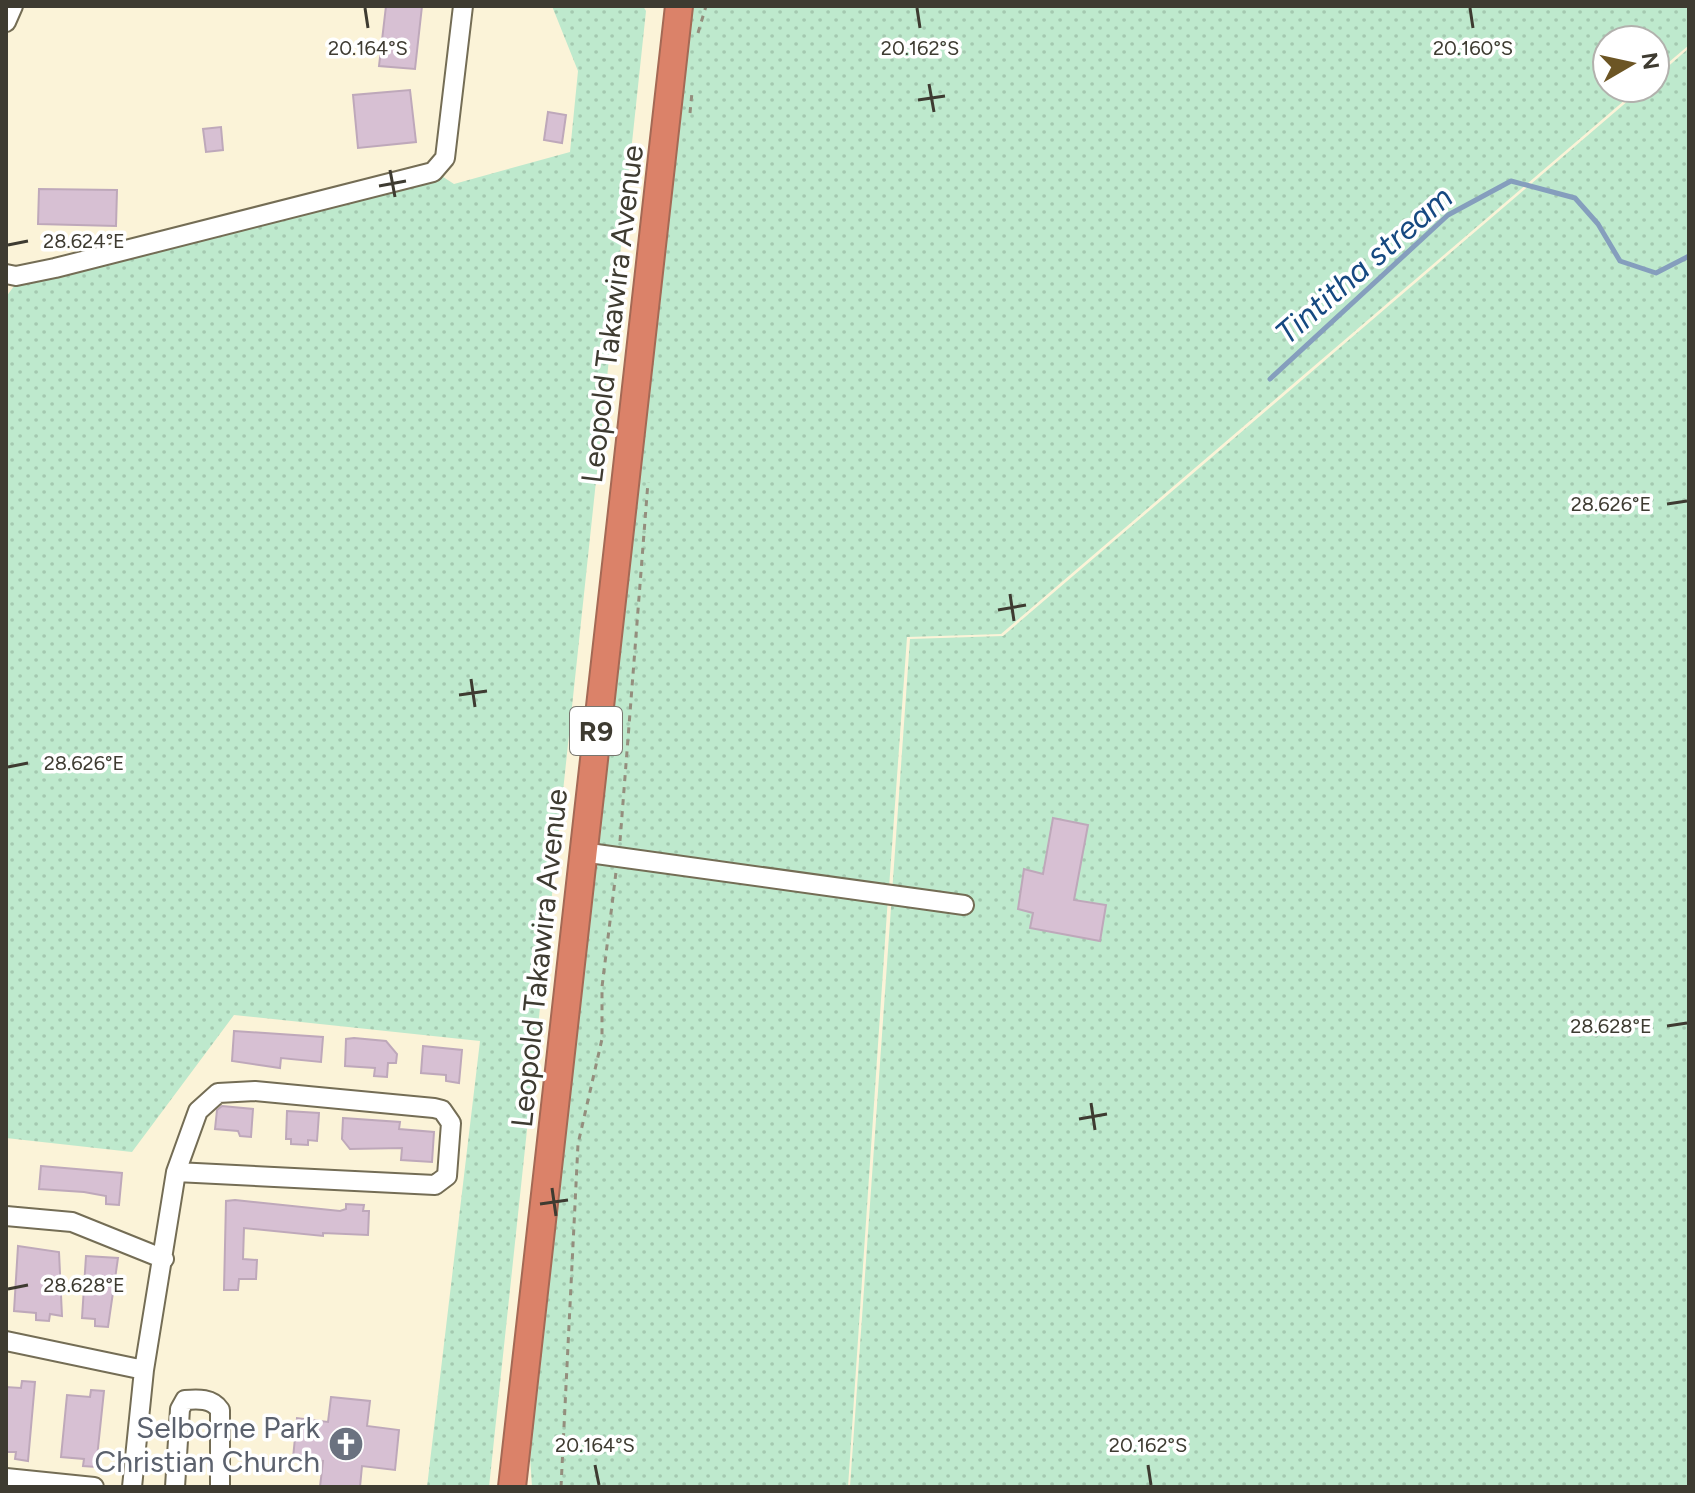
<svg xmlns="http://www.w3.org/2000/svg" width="1695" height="1493" viewBox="0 0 1695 1493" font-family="Figtree,sans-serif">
  <defs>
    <pattern id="grass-dots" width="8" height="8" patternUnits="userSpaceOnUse" patternTransform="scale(2)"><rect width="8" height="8" fill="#bee9cd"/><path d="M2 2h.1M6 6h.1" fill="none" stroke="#a4c9b0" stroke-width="1.8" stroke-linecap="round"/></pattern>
  </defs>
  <rect width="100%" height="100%" fill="#fbf3d8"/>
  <path fill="url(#grass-dots)" d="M552,6H643L646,11L489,1487H427L480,1041L234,1015L132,1152L6,1138V297L17,282L437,173L454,184L570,152L578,71Z
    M687,6H1689V45L1655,74V40H1607V88H1639L1001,634L907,637L889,888L596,847Z
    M1689,48V1487H850L910,639L1003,636L1643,88H1655V78Z
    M596,858L888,897L848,1487H532L530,1455Z"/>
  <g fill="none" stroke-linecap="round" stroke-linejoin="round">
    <path stroke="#859ebd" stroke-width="5" d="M1270,379L1448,215L1511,181L1575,198L1598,224L1620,261L1656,273L1689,256"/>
  </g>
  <path fill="#d7c0d3" stroke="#bea8ba" stroke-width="2" d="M386,6H422L415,69L379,66Z
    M410,90L416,142L358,148L353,95Z
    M548,112L566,115L562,143L544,140Z
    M221,127L223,150L206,152L203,129Z
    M39,189L117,190L116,226L38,224Z
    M1053,818L1088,825L1074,900L1106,905L1100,941L1030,928L1033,913L1018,909L1024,869L1043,874Z
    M234,1031L323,1037L321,1062L281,1058L280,1068L232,1061Z
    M354,1038L386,1041L397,1054L396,1063H388L387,1077L374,1076L375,1068L345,1066L346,1039Z
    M423,1046L462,1050L459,1083L446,1081V1075L421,1073Z
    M222,1106L253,1109L251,1137L240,1136L238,1131L215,1129L217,1110Z
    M287,1111L319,1113L317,1141L308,1140V1145L291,1144V1139H286Z
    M343,1118L400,1122L399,1129L434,1132L432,1162L401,1160L402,1148L350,1149L342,1139Z
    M41,1166L122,1173L119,1205L106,1204V1196L84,1192L39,1189Z
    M235,1200L340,1211L346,1209V1204L364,1205L363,1211H369L368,1235L323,1233V1236L244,1228L243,1259L257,1260L256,1279H239L238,1290H224L226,1201Z
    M18,1246L59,1252L62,1316L50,1314L49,1321L36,1320V1313L14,1311Z
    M86,1256L118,1258L108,1327L95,1326V1319L82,1318Z
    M22,1381L35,1382L28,1461L15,1459L16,1452H6V1387L21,1388Z
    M91,1390L104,1391L96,1467L83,1466L84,1459L61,1457L67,1395L90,1397Z
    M331,1397L370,1401L367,1426L399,1430L395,1470L362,1466L360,1487H320L323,1461L293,1458L297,1418L328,1422Z"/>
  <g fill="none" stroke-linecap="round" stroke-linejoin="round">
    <defs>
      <path id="minor" d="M6,22L13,6
        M6,274L16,276L55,268L433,172L445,158L463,6
        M582,852L964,905
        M6,1216L72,1222L164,1259
        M6,1341L144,1370
        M6,1478L94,1487
        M132,1487L144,1370L176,1172L198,1111L218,1093L255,1091L434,1108L442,1110L451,1123L447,1176L435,1185L176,1172
        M175,1487L180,1409L185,1400C198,1399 212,1398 220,1410V1487"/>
      <path id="highway" d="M512,1487L679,6"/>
    </defs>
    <use href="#minor" stroke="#746d55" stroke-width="22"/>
    <use href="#highway" stroke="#a46955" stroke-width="30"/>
    <path stroke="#948e7d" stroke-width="3" stroke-dasharray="6 6" stroke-linecap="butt" d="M698,33L706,6
      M690,113L692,92
      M620,841L648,482
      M561,1487L578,1144L602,1039V987L616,872"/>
    <use href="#minor" stroke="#fff" stroke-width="18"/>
    <use href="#highway" stroke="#db8269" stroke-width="26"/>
  </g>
  <path fill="none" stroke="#3e3b31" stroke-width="3" d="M365,8L368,28M917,8L920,28M1470,8L1473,28M929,84L934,112M918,100L945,96M390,170L395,197M379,186L406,181M8,245L28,241M1667,504L1687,501M1010,594L1014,621M998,610L1026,605M471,679L475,707M459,695L487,691M8,767L28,763M1667,1026L1687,1023M1091,1103L1095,1130M1079,1119L1107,1114M552,1188L556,1216M540,1204L568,1200M8,1289L28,1285M595,1465L599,1485M1148,1465L1151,1485"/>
  <defs>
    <symbol id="church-disc" viewBox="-11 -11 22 22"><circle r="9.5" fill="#6b7280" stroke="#fff"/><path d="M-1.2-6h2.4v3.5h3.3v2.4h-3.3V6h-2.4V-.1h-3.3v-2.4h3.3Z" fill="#fff"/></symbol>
  </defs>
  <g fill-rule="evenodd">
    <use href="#church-disc" x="326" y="1424" width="40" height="40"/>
  </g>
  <g text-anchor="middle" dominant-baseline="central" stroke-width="7" stroke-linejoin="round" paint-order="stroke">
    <rect fill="#fff" stroke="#78766f" stroke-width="2" x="570" y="707" width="52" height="48" rx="6"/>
    <g font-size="28" font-weight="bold" fill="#3e3b31">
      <text x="596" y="731">R9</text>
    </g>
    <g font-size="30" fill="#3e3b31" stroke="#fff">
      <text transform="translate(612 314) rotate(-83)">Leopold Takawira Avenue</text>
      <text transform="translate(539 958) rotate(-84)">Leopold Takawira Avenue</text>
    </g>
    <g font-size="30" fill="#5b616d" stroke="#fff" text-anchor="end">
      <text x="320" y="1427">Selborne Park<tspan x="320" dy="34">Christian Church</tspan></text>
    </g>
    <g font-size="32" font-style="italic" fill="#164981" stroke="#fff">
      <text transform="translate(1364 265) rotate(-41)">Tintitha stream</text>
    </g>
  </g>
  <g font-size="20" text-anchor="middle" fill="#3e3b31" stroke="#fff" stroke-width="7" stroke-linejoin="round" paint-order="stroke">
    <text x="1473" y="55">20.160°S</text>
    <text x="368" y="55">20.164°S</text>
    <text x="920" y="55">20.162°S</text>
    <text x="84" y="248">28.624°E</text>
    <text x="1611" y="511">28.626°E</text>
    <text x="84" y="770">28.626°E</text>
    <text x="1611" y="1033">28.628°E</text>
    <text x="84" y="1292">28.628°E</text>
    <text x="595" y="1452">20.164°S</text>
    <text x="1148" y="1452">20.162°S</text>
  </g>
  <rect width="1695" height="1493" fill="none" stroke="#3e3b31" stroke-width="16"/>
  <g transform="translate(1631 64) rotate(81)"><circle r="38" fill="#ffffff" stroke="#b2b1ad" stroke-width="2"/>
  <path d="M0-6L14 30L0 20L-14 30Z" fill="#6c5524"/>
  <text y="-12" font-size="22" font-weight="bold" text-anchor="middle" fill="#3e3b31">N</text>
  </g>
</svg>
